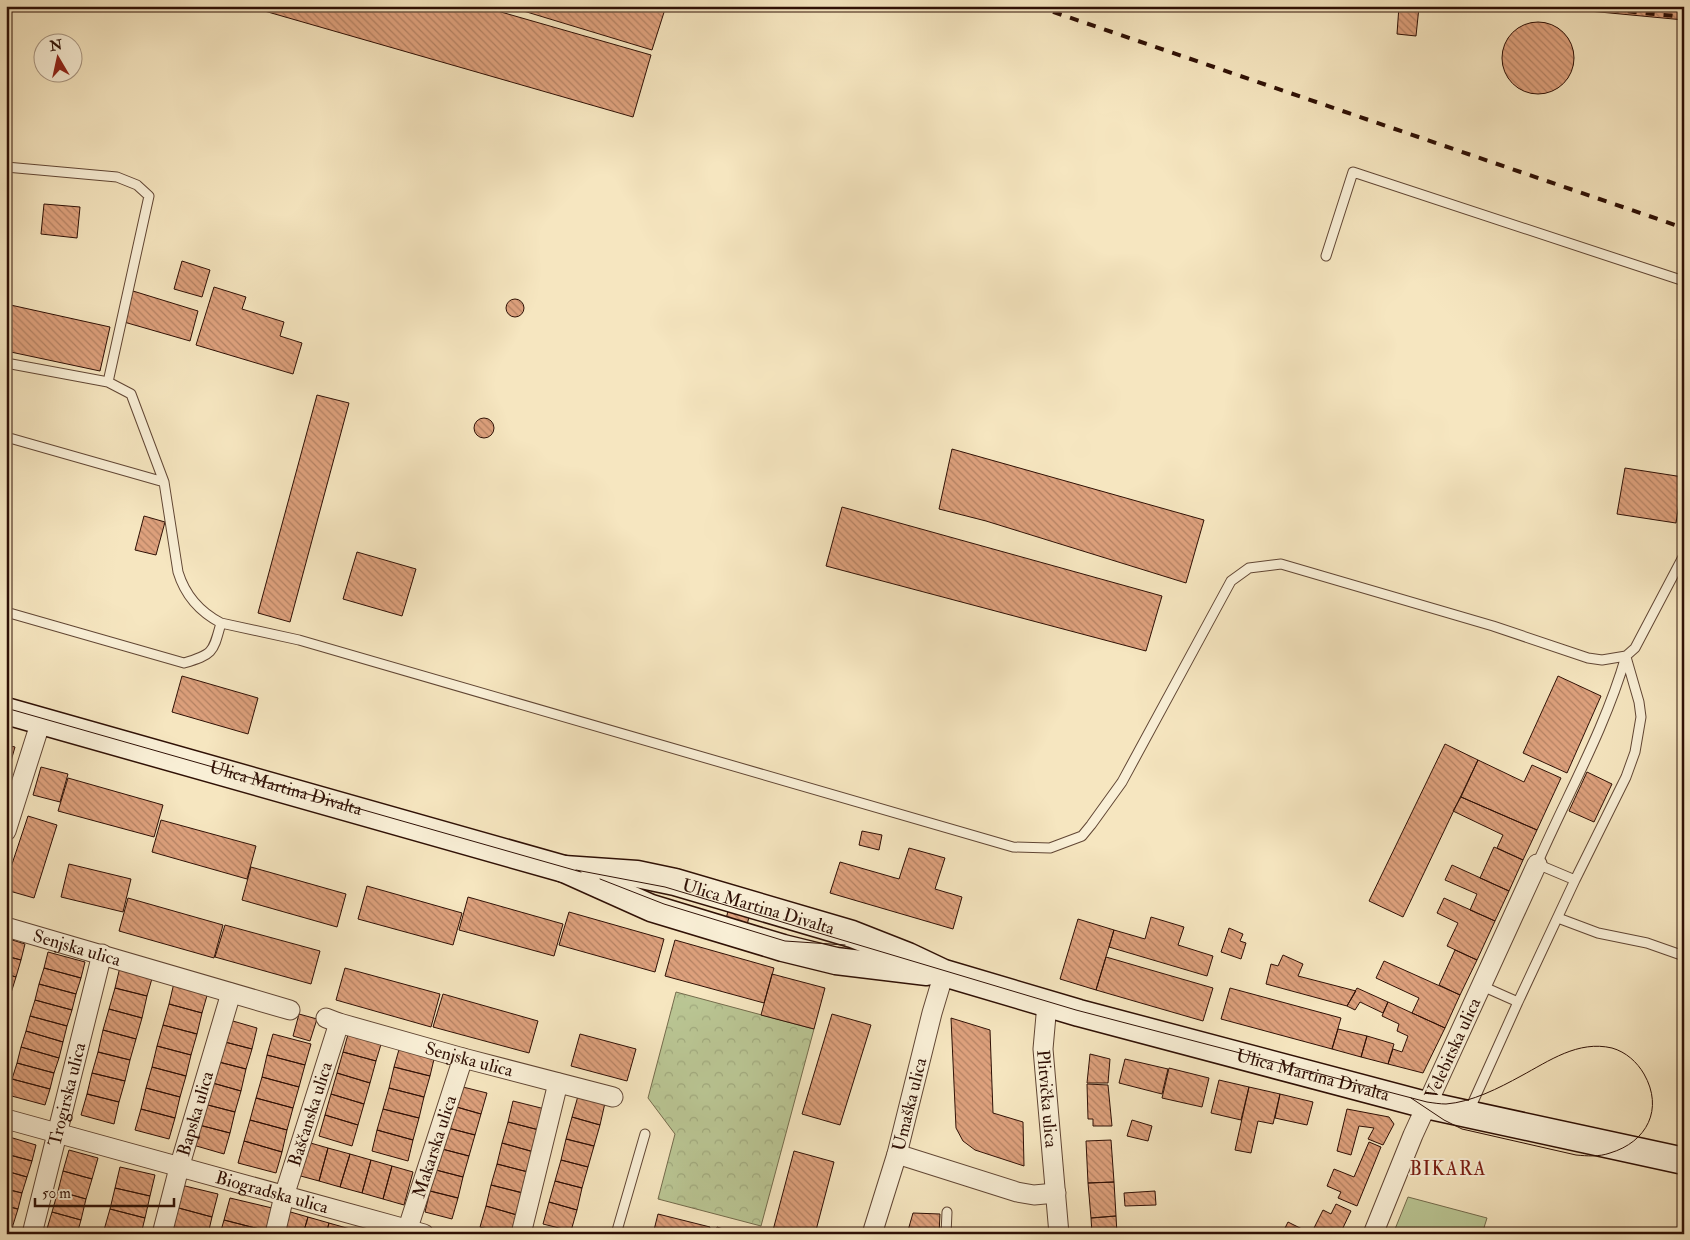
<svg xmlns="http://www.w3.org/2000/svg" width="1690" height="1240" viewBox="0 0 1690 1240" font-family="'IM FELL Double Pica',serif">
  <defs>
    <pattern id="park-crowns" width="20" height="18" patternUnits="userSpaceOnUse" patternTransform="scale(1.25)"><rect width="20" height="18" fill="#bac694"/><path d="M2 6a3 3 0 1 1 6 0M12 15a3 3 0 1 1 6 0" fill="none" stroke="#a0a97e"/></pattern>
    <pattern id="building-back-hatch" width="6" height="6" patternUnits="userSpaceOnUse" patternTransform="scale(1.25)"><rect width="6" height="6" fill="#dea17d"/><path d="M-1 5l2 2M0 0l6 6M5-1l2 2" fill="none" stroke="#b48264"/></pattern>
  </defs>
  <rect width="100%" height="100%" fill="#f6e6c0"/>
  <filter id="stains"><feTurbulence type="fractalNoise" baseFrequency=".004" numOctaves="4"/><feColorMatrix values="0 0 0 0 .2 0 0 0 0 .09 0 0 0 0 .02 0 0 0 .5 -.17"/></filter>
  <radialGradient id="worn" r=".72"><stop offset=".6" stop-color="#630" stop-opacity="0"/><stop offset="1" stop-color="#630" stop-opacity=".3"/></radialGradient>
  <path fill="url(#park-crowns)" stroke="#746b4c" d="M676,992L814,1029L761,1226L658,1199L675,1134L648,1098Z"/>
  <path fill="#bac694" stroke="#746b4c" d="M1408,1197L1487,1218L1482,1234H1393Z"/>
  <path fill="url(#building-back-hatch)" stroke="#2f1005" d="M247,6H480L651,55L633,117Z
    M507,6H666L652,50Z
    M1399,6L1419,7L1416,36L1397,34Z
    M1536,6H1684V20Z
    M1502 58a36 36 0 1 1 72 0a36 36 0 1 1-72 0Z
    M44,204L80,207L77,238L41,234Z
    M182,261L210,270L202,297L174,289Z
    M214,287L246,297L242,309L284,322L280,336L302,343L293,374L196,345Z
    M133,291L198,311L190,341L124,322Z
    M506 308a9 9 0 1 1 18 0a9 9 0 1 1-18 0Z
    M6,304L110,327L100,371L6,351Z
    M317,395L349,403L290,622L258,613Z
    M474 428a10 10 0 1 1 20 0a10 10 0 1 1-20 0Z
    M952,449L1204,520L1186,583L986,521L939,509Z
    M1625,468L1683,477L1676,523L1617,514Z
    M842,507L1162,596L1146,651L826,566Z
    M144,516L165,522L156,555L135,550Z
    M357,552L416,569L402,616L343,599Z
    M182,676L258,698L248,734L172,712Z
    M1558,676L1601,696L1567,773L1523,753Z
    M1445,744L1478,760L1403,917L1369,901Z
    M6,745L15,747L7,775H6Z
    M1478,760L1524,782L1532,765L1561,778L1537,830L1461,797Z
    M41,767L68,774L60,802L33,795Z
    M1587,772L1612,784L1594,822L1569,811Z
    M68,778L163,805L154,837L58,811Z
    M1461,797L1537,830L1523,860L1497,848L1503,835L1453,811Z
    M28,816L57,825L34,898L6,890V882Z
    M161,820L256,846L247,879L152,852Z
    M862,831L882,835L879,850L859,845Z
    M1494,847L1523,860L1509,891L1480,878Z
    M909,848L945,858L935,889L962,897L953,929L830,893L840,862L899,879Z
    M69,864L131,879L123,912L61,897Z
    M1452,865L1509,891L1495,921L1470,910L1477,894L1445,880Z
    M251,867L346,894L337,927L242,900Z
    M367,886L462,913L453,945L358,919Z
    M468,897L563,924L554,956L459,930Z
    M128,898L223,925L214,958L119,931Z
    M1444,898L1495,921L1477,960L1447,946L1458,923L1437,913Z
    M728,911L749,917L747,925L726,919Z
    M569,912L664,939L655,972L559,945Z
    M1151,917L1184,927L1178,945L1213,956L1207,976L1109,947L1114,930L1145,939Z
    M1078,919L1114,930L1096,990L1060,979Z
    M225,925L320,951L311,984L215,957Z
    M1229,928L1243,934L1240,941L1246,943L1241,959L1221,952Z
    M6,938L25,944L21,960L6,956Z
    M675,940L774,968L764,1003L665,976Z
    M1455,950L1477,960L1460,995L1439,985Z
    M48,952L85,962L81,978L44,968Z
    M1283,955L1303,964L1298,976L1356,991L1347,1006L1266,984L1271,964L1278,966Z
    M6,956L21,960L16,977L6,974Z
    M1106,957L1213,988L1203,1021L1096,990Z
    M1384,961L1460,995L1445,1028L1412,1013L1419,998L1376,978Z
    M120,967L153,975L147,996L115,988Z
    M44,968L81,978L76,994L39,984Z
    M345,968L440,994L431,1027L336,1000Z
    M6,974L16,977L11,993L6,992Z
    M772,974L825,988L814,1029L761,1015Z
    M174,983L208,992L202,1013L169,1004Z
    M39,984L76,994L72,1010L35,1000Z
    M115,988L147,996L142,1018L109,1009Z
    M1230,988L1341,1018L1332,1049L1221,1019Z
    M1357,988L1388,1002L1383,1013L1360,1002L1355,1010L1347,1006Z
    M6,992L11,993L7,1010H6Z
    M443,994L538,1021L529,1053L433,1027Z
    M35,1000L72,1010L67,1026L30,1016Z
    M1388,1002L1445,1028L1423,1073L1388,1064L1393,1049L1402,1052L1408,1036L1397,1031L1399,1024L1382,1016Z
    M169,1004L202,1013L197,1034L163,1025Z
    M109,1009L142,1018L136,1039L103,1030Z
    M299,1014L317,1019L310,1041L293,1036Z
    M832,1014L871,1025L840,1125L802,1114Z
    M30,1016L67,1026L63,1042L26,1031Z
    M951,1018L990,1030L993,1113L1023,1122L1024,1166L975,1150L963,1141L956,1128Z
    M226,1019L257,1028L252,1049L221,1041Z
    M163,1025L197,1034L191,1055L157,1046Z
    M1338,1029L1367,1036L1361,1057L1332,1049Z
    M103,1030L136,1039L130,1060L98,1052Z
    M26,1031L63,1042L59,1058L21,1047Z
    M349,1031L382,1041L376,1061L343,1052Z
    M273,1034L311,1044L305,1065L267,1055Z
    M580,1034L636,1049L627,1081L571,1066Z
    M1367,1036L1394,1044L1388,1064L1361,1057Z
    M221,1041L252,1049L246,1069L215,1061Z
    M157,1046L191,1055L186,1076L152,1067Z
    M400,1046L435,1055L430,1076L394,1067Z
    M21,1047L59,1058L54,1073L17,1063Z
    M98,1052L130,1060L125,1081L92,1073Z
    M343,1052L376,1061L370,1083L337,1073Z
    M1090,1054L1110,1059L1108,1083H1087Z
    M267,1055L305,1065L299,1087L262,1077Z
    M1125,1059L1168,1069L1162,1094L1119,1083Z
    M215,1061L246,1069L241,1091L209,1082Z
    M17,1063L54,1073L50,1089L12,1079Z
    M152,1067L186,1076L180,1097L146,1088Z
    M394,1067L430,1076L424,1097L389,1088Z
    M1169,1068L1209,1078L1202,1107L1162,1098Z
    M92,1073L125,1081L119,1102L87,1094Z
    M337,1073L370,1083L364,1104L331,1094Z
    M262,1077L299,1087L293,1108L256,1098Z
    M12,1079L50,1089L45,1105L8,1095Z
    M1219,1080L1249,1087L1241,1120L1211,1113Z
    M209,1082L241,1091L235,1112L204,1104Z
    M1087,1084L1108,1085L1112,1126H1093V1119H1088Z
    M459,1086L487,1093L481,1114L453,1106Z
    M1249,1087L1280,1094L1273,1124L1258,1121L1251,1153L1235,1150Z
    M146,1088L180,1097L175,1118L141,1109Z
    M389,1088L424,1097L419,1118L383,1109Z
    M87,1094L119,1102L114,1124L81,1115Z
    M331,1094L364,1104L358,1125L325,1115Z
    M1280,1094L1313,1102L1307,1125L1275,1118Z
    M578,1096L605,1103L600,1125L572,1117Z
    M256,1098L293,1108L287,1130L250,1120Z
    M513,1101L545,1109L539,1130L508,1122Z
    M204,1104L235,1112L230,1133L199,1125Z
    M453,1106L481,1114L475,1135L448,1128Z
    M141,1109L175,1118L169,1139L135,1130Z
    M383,1109L419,1118L413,1140L377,1130Z
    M1347,1109L1389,1117L1394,1124L1383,1145L1368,1139L1374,1128L1359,1126L1351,1155L1337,1151Z
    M325,1115L358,1125L352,1146L319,1136Z
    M572,1117L600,1125L594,1146L566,1139Z
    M250,1120L287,1130L282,1152L244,1141Z
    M1132,1120L1152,1126L1148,1141L1127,1136Z
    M508,1122L539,1130L534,1152L502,1143Z
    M199,1125L230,1133L224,1154L193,1145Z
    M448,1128L475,1135L469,1156L442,1149Z
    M377,1130L413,1140L408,1161L372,1151Z
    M6,1136L36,1145L32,1161L6,1154Z
    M566,1139L594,1146L588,1167L561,1160Z
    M1111,1140L1114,1182L1088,1183L1086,1141Z
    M244,1141L282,1152L276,1173L238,1163Z
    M307,1142L328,1148L319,1181L297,1175Z
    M1369,1142L1381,1147L1357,1206L1338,1198L1341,1192L1327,1186L1334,1169L1354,1177Z
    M502,1143L534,1152L528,1172L497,1164Z
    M328,1148L350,1154L340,1187L319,1181Z
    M442,1149L469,1156L463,1177L436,1170Z
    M69,1150L98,1158L92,1179L63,1171Z
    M794,1151L834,1162L815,1234H772Z
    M6,1154L32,1161L27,1177L6,1171Z
    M350,1154L371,1160L362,1193L340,1187Z
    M371,1160L392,1166L383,1199L362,1193Z
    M561,1160L588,1167L582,1188L555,1181Z
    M497,1164L528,1172L523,1193L491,1185Z
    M392,1166L413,1172L404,1205L383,1199Z
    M120,1167L155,1175L150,1196L115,1188Z
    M436,1170L463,1177L458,1198L430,1191Z
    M6,1171L27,1177L22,1193L6,1189Z
    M63,1171L92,1179L86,1199L58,1191Z
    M555,1181L582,1188L577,1210L549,1202Z
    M1114,1182L1116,1216L1091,1218L1088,1183Z
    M181,1185L218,1194L212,1217L175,1207Z
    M491,1185L523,1193L517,1215L486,1206Z
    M115,1188L150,1196L145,1218L110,1209Z
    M6,1189L22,1193L18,1209L6,1206Z
    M58,1191L86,1199L81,1220L52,1212Z
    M430,1191L458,1198L452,1219L425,1212Z
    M1155,1191L1156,1205L1125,1206L1124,1193Z
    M230,1198L272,1208L267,1231L224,1220Z
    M549,1202L577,1210L571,1231L543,1224Z
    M1336,1204L1351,1211L1340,1234H1326L1314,1228L1323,1210L1331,1214Z
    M6,1206L18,1209L13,1225L6,1223Z
    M486,1206L517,1215L512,1234H504L480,1227Z
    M175,1207L212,1217L208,1234H188L170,1229Z
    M110,1209L145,1218L141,1234H120L104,1230Z
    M287,1211L308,1217L303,1234H281Z
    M52,1212L81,1220L77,1234L46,1232Z
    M913,1213L940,1214L939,1234H907Z
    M658,1214L710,1227L708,1234H653Z
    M1116,1216L1117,1234H1092L1091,1218Z
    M308,1217L329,1223L326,1234H303Z
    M224,1220L267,1231L266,1234H220Z
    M1288,1222L1312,1234H1282Z
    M6,1223L13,1225L11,1234H6Z
    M329,1223L350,1229L349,1234H326Z
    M717,1227L739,1234H715Z"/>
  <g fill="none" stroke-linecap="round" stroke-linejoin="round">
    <defs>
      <path id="lane" d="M6,167L117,177L137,185L149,196L108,382L131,394L164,482L178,572C185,595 200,612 221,623L299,640L1013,847L1050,848L1082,836L1091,825L1122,782L1231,581L1249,568L1281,564L1493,626L1588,658L1602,660L1626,656L1635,648L1684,555
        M1326,256L1353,172L1684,281
        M6,363L108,382
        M6,437L164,482
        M6,612L184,663C214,654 213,652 221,623
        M1575,880L1626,777L1635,752L1641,717L1639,702L1626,657
        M1558,918L1598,933L1647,943L1684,956
        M1482,986L1518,1002L1575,880L1537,864C1567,795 1605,729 1626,656
        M1469,1111L1518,1002
        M616,1234L645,1134
        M946,1234L947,1212"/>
      <g id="street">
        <path d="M6,831L41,721"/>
        <path id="s1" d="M6,927L290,1010"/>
        <path id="s2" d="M1047,1004L1043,1049L1059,1234"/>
        <path id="s3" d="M326,1018L339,1023L463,1058L613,1097"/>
        <path id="s4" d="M6,1119L424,1234"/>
        <path d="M897,1154L1017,1192L1034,1195L1056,1193"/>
        <path id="s5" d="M32,1234L102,954"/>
        <path id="s6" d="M162,1234L179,1168L231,993"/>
        <path id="s7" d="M275,1234L284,1196L339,1023"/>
        <path id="s8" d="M406,1234L463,1058"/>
        <path d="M521,1234L558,1083"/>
        <path id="s9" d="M872,1234L897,1154L932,1013L944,973"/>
        <path id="s10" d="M1373,1234L1413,1135L1537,864"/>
      </g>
      <g id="secondary">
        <path d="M6,711L564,869L651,908L783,948L836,961L927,972"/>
        <path id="s11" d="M564,869L637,874L675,882L852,934L908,956L944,973L1079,1013L1426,1105L1684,1161"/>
      </g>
    </defs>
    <use href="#lane" stroke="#614634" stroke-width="11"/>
    <use href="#street" stroke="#614634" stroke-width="21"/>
    <use href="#secondary" stroke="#2f1005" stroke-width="29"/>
    <use href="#lane" stroke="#f9efd6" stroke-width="9"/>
    <use href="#street" stroke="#f9efd6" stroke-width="19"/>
    <use href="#secondary" stroke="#f9efd6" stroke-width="26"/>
    <g stroke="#2f1005" stroke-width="1">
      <path id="s12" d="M6,708L581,872"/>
      <path d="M576,870L665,887L1076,1010L1427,1102C1434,1103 1440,1104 1446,1104C1472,1102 1499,1088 1521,1076C1549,1061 1578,1040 1612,1048C1626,1052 1637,1062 1644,1074C1664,1109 1647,1142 1610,1153C1599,1157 1587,1156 1576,1155L1462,1129L1444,1120L1411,1098"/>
      <path d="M600,879L664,904L785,941L845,945"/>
    </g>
    <path stroke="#2f1005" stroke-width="4" stroke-dasharray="9 9" stroke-linecap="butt" d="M1036,6L1684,228
      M1574,6L1684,17"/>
  </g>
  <g text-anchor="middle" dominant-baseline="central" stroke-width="4" stroke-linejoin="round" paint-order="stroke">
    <g font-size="18" fill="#2f1005" stroke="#f9efd6">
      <text stroke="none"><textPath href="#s12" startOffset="291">Ulica Martina Divalta</textPath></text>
      <text stroke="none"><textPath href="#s11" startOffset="199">Ulica Martina Divalta</textPath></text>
      <text stroke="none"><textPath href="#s1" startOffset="74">Senjska ulica</textPath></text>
      <text stroke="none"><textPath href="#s10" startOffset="202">Velebitska ulica</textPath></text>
      <text stroke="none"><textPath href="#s3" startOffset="149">Senjska ulica</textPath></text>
      <text stroke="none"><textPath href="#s11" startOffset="779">Ulica Martina Divalta</textPath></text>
      <text stroke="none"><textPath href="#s5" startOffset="144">Trogirska ulica</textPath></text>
      <text stroke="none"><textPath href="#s2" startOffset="95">Plitvička ulica</textPath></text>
      <text stroke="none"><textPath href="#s9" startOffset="135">Umaška ulica</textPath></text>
      <text stroke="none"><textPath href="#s6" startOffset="125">Bapska ulica</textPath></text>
      <text stroke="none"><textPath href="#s7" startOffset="125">Baščanska ulica</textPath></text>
      <text stroke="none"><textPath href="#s8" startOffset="92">Makarska ulica</textPath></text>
      <text stroke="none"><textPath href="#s4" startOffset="276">Biogradska ulica</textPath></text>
    </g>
    <g font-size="19" letter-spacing="1" fill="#7a1f14" stroke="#f9efd6">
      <text x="1448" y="1169">BIKARA</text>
    </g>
  </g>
  <rect width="1690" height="1240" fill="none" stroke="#f6e6c0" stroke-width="25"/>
  <rect x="8" y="8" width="1675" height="1225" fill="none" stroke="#2f1005" stroke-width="2.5"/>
  <rect x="12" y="12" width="1665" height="1215" fill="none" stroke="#2f1005"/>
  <g transform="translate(58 58) rotate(351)"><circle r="24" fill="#f9efd6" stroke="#a89682"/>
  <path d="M0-4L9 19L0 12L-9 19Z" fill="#8f2418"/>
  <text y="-8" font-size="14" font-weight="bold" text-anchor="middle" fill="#2f1005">N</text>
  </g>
  <path d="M35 1198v8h139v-8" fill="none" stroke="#2f1005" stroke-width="2.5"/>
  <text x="42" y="1198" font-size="15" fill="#2f1005" stroke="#f9efd6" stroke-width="4" paint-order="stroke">50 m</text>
  <rect width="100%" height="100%" filter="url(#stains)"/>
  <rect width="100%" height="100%" fill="url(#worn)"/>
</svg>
